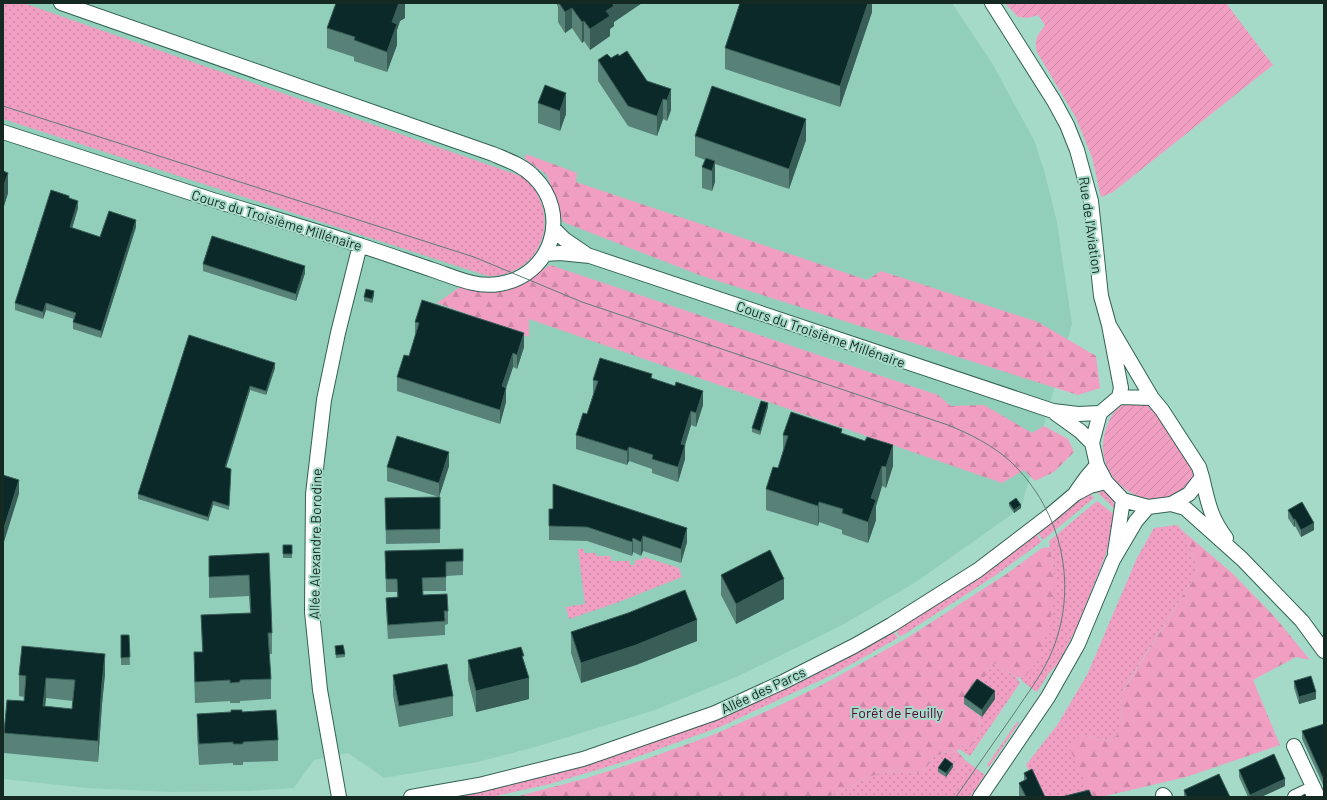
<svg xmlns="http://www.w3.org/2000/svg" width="1327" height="800" viewBox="0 0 1327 800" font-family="Barlow,sans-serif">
  <defs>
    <pattern id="grass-dots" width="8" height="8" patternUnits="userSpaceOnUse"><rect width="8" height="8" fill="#f19ec3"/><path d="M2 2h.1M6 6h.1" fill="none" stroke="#ce88a7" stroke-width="1.8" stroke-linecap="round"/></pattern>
    <pattern id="forest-firs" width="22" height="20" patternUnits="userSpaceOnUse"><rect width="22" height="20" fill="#f19ec3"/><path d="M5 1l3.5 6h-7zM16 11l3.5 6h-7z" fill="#ce88a7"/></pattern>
    <pattern id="garden-furrows" width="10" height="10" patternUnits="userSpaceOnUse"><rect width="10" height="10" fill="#f19ec3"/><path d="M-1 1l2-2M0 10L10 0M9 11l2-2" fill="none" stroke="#ce88a7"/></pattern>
  </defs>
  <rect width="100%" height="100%" fill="#a6dac8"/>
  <path fill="#92cfba" d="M3,3H952L992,63L1034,140L1044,170L1057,222L1072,324L1021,508L916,582L844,624L802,645L736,677L655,710L539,746L478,762L384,778L348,753L314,760L294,788L250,791L169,792L87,788L3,779Z"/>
  <path fill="url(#grass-dots)" d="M3,3H23L518,175C521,177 526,179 528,181C535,188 539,196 542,205C553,242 527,277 488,276L3,119Z
    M1094,488L1105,490L1113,500L1115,509L1101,496Z
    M1088,490L1094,498L1043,540L1037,532Z
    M1097,501L1115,515L1106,554L1077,627L1058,664L1049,673L1037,692L1023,682L1020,678H1024L1050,625L1053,569L1049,541Z
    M1177,525L1184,532L1198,571L1122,692L1121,731L1111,741L1082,735L1092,797H1045L1026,765L1058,724L1088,673L1137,558L1154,528Z
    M1036,534L1041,541L1040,543L993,577L900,637L895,629Z
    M578,549H584V553H596V556H611V561H630V565H635V560L643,559L644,557L679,568L682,577L616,603L569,619L566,607L585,604Z
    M892,630L898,638L834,674L720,727L620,763L550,784L491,797H442L641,746Z
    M995,663L1016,677L1020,683L970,756L959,749L964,744L970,748L980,731L979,715L982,717L977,686Z
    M1017,722L1019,723L989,767L987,765Z
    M953,749L957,773L966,761L985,775L970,797H830L832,795L883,771L922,773L934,757Z"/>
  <path fill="url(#forest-firs)" d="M526,154L577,173L576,182L867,280L881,271L1038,322L1096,356L1100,388L1078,395L702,276L563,222L547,175L525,159Z
    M550,265L938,395L951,406L984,405L1032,433L1044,426L1068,439L1074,452L1054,472L1035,481L1024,470L1002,483L529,319V337L437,303L460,287L515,288Z
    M1184,532L1232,573L1274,616L1310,660L1296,657L1253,680L1280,745L1186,777L1101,797H1092L1070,749L1082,735L1111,741L1121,731L1122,693L1198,571Z
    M1050,547L1055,584L1050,625L1035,664L1024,678L1016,677L995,663L964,704L979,715L980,731L970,748L964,744L957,751L966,761L957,773L953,749L934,757L922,773L883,771L832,795L830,797H515L587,778L652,757L715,734L776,707L822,685L907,638L1005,575L1042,548Z"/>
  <path fill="url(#garden-furrows)" d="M1005,3H1226L1273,65L1113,192L1101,197L1092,157L1076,118L1037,52C1034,39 1037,36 1045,25L1038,15L1028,18L1018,17Z
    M1128,401L1145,402L1180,443L1197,477C1192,481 1188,489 1182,492C1140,516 1090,475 1106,429C1108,423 1111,415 1116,410C1119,407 1124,404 1128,401Z"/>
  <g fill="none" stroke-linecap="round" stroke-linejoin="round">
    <defs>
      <path id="minor" d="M992,3L1054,101L1067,125L1077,150L1091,201L1101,296L1109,325L1121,388L1119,397
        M3,132C73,154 143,177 213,200C262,215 311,229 359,245C384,253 409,262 433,270C454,277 476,288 499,284C552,276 572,213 533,176C522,165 507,160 493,154L61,3
        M553,228L564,239L586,254
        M545,254L560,253L590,256L1053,411L1078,414L1100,413
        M1109,325L1152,398L1162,410L1199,467L1202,477L1189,494L1171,504L1148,507L1123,500L1106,482L1097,465L1092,443L1100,413L1119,397L1152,398
        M1055,413L1080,431L1092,443
        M1202,477C1208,502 1210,517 1226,538
        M1076,492L1086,478L1097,465
        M1171,504L1185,508L1242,559L1302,621L1324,651
        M1115,552L1123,500
        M1294,746L1318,797
        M1163,795L1165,797
        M339,797L320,690L312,612L313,494L324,400L338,333L360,245
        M411,797L479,785L583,759L715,713L785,681L854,646L891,625L978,570L1050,515L1075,494L1090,486L1106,482
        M980,797L1048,697L1078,644L1113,560L1136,521L1148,507
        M1295,797L1314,788"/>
    </defs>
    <use href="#minor" stroke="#316253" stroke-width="16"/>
    <use href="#minor" stroke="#fff" stroke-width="14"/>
    <path stroke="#5c7f73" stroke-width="1" d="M3,106L474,257L582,302L948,425C970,434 992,445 1010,461C1063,511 1080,589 1050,656C1041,676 1027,694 1015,712C995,741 975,769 956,797"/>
  </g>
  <path fill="#588278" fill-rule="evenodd" d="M405,3V18L400,21L397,30V45L387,72L354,61V57L327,48V28Z
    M556,3H642L614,22V26L610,29V36L590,50L584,41L582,43L572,28L565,33L558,22V7Z
    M872,3V12L840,107L725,69V48Z
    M619,56L647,81L671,89V110L667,121L663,119L657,136L628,126L598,81V60L611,58Z
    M545,85L566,114L560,131L538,123V103Z
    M695,136L806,140L789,189L715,164V182L712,191L702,188V167L705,160L695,156Z
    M3,171L8,193L4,206L3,205Z
    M69,198L78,208L72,228L100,237L136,227L101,338L73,329V322L74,319L46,310L43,319L15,310V303Z
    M203,264L305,273L296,301L203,271Z
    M374,295L372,303L364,301V297Z
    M415,322L524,347L517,369L513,367L506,388V402L500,424L397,391V377L409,356L415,336Z
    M189,335L275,368L266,395L250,390L226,467L231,473L229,510L213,505L208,521L138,499V494Z
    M652,379L703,405L696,427L691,425L685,445V459L678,482L652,473V469L629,461L627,465L576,449V435L587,414L593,394V380Z
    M768,407L760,435L752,432V428Z
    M842,433L893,466L886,488L882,486L876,506V520L868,543L842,534V530L819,522L818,526L766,510V489L778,468L783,450V435Z
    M449,466L439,497H440V543L386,544L385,498L439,497L387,481V467Z
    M1009,503L1021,508L1014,513L1009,506Z
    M549,509L687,542L681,563L643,551L641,556L633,552L632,556L587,541L549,540Z
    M1288,510L1314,530L1301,537L1295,526L1294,527L1288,518Z
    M283,545H292V558H283Z
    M463,549V575L446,576V591H422L423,595L448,611V624L445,625V635L388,639L386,611V598L397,597V592H386L385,551Z
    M269,553L272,633V654H269L271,679V699L240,701V703H230V701L195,703L194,673V652H202L201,615L250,613L249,596L209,598V556Z
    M721,575L784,599L736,624L721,595Z
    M571,632L697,641L636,665L581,683L571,653Z
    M121,635H129L130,665H121Z
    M335,646L345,654V657L336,658Z
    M468,660L529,699L476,712L468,680Z
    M105,674L102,704L98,762L4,753V733L24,701V697L19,696V675ZM46,698L73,701L72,709L45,706Z
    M393,675L453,696V716L399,727L393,695Z
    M1294,681L1316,699L1299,704L1294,688Z
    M964,697L995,699L982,717L964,704Z
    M242,712L278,740V761L243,762V765H233V763L199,765L197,735V714Z
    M1324,724V787L1302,739V731Z
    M953,767L946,777L938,772V768Z
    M1239,770L1285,786L1261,797H1248L1239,777Z
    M1024,773L1045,797H1020L1019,796V783L1024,781Z
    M1184,790L1230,797H1184Z"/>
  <path fill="#395e58" d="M399,3H405V18L400,21L397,30V45L387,72V52L392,22Z
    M612,3H642L614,22V26L610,29V36L590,50V29Z
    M868,3H872V12L840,107V86Z
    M572,8V28L565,33V12Z
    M584,21V41L582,43V22Z
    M671,89V110L667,121V100Z
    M566,93V114L560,131V111Z
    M663,99V119L657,136V116Z
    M806,119V140L789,189V169Z
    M715,161V182L712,191V171Z
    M8,173V193L4,206V185Z
    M78,201V208L70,235V227Z
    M136,220V227L101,338V331Z
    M305,266V273L296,301V294Z
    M374,291V295L372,303V299Z
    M46,303V310L43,319V312Z
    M524,333V347L517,369V355Z
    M513,353V367L502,400V386Z
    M275,363V368L266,395V391Z
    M250,386V390L225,471V467Z
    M506,388V402L500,424V410Z
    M703,391V405L696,427V413Z
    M768,403V407L760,435V431Z
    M691,411V425L681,458V444Z
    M685,445V459L678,482V467Z
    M893,445V466L886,488V467Z
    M629,447V461L627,465V451Z
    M449,452V466L439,497V483Z
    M882,466V486L876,506V520L868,543V522L871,498Z
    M19,480V494L3,545V531Z
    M213,501V505L208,521V517Z
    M819,502V522L818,526V506Z
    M1021,505V508L1014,513V510Z
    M1295,519V526L1294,527V520Z
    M1314,523V530L1301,537V530Z
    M687,528V542L681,563V549Z
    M643,536V551L641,556V542Z
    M633,538V552L632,556V542Z
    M784,579V599L736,624V604Z
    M697,620V641L636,665L581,683V663Z
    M105,654V674L102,704L98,762V741L102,683Z
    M46,678V698L43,727V706Z
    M529,678V699L476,712V691Z
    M995,691V699L982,717V710Z
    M1316,692V699L1299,704V697Z
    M953,764V767L946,777V773Z
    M1285,779V786L1261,797H1250V795Z"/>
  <path fill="#0a2928" stroke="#395e58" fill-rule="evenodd" d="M336,3H399L392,22L397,24L387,52L354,40L355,37L327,28Z
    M559,3H612L614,6L606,11L610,16L590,29L584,21L582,22L572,8L565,12Z
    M740,3H868L840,86L725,48Z
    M627,51L647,81L671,89L667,100L663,99L657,116L628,106L598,60L607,54L611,58L618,54L619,56Z
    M545,85L566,93L560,111L538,103Z
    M712,86L806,119L789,169L695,136Z
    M706,158L715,161L712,171L702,167Z
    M3,171L8,173L4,185H3Z
    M51,190L69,196V198L78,201L70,227L100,237L109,211L136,220L101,331L73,322L76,313L46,303L43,312L15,303Z
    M212,236L305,266L296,294L203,264Z
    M366,289L374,291L372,299L364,297Z
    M422,300L524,333L517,355L513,353L502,386L506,388L500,410L397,377L404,355L409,356L419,323L415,322Z
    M189,335L275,363L266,391L250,386L225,467L231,469L229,506L213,501L208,517L138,494Z
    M600,358L652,374L651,378L675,386L676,382L703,391L696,413L691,411L681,444L685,445L678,467L652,459L653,455L629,447L627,451L576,435L583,413L587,414L598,381L593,380Z
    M761,401L768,403L760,431L752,428Z
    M791,412L842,429L841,433L865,441L867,437L893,445L886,467L882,466L871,498L876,500L868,522L842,513L843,509L819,502L818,506L766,489L773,467L778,468L788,436L783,435Z
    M397,436L449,452L439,483L387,467Z
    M3,475L19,480L3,531Z
    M553,484L687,528L681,549L643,536L641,542L633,538L632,542L587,527L549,526V509H553Z
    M440,497V529L386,530L385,498Z
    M1016,498L1021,505L1014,510L1009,503Z
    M1302,502L1314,523L1301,530L1295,519L1294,520L1288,510Z
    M283,545H292V554H283Z
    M463,549V561L446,562V577L422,578L423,595L447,594L448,611H444L445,621L388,625L386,598L398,597L397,579H386L385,551Z
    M770,550L784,579L736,604L721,575Z
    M269,553L272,633H268L271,679L240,680V682L230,683V680L195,682L194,652H203L201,615L251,613L249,575L209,577V556Z
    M685,590L697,620L636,645L581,663L571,632L628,613Z
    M121,635H129L130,657L121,658Z
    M343,645L345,654L336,655L335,646Z
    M22,646L105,654L102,683L98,741L4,733L7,700L24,701L26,676L19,675ZM46,678L75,680L72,709L43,706Z
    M521,647L524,656H522L529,678L476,691L468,660Z
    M447,664L453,696L399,706L393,675Z
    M1311,676L1316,692L1299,697L1294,681Z
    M977,679L995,691L982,710L964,697Z
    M231,710H242V712L276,710L278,740L243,742V744H233V742L199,744L197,714L231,712Z
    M1324,724V780L1302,731Z
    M1274,754L1285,779L1250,795L1239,770Z
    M945,758L953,764L946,773L938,768Z
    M1032,769L1045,797H1026L1019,783L1027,779L1024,773Z
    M1219,774L1230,797H1187L1184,790Z
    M1089,790L1092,797H1061Z
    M1305,794L1306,797H1300Z"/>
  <g text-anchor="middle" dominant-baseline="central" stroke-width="4" stroke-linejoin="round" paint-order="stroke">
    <g font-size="14" fill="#152923" stroke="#a6dac8">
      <text transform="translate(277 220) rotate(17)">Cours du Troisième Millénaire</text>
      <text transform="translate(1091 225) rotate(82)">Rue de l'Aviation</text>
      <text transform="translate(821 334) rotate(19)">Cours du Troisième Millénaire</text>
      <text transform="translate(315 544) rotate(-89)">Allée Alexandre Borodine</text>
      <text transform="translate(763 690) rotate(-25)">Allée des Parcs</text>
    </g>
    <g font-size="14" fill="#560034" stroke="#a6dac8">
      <text x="897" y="712">Forêt de Feuilly</text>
    </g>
  </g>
  <rect width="1327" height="800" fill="none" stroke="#152923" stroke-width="8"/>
</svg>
